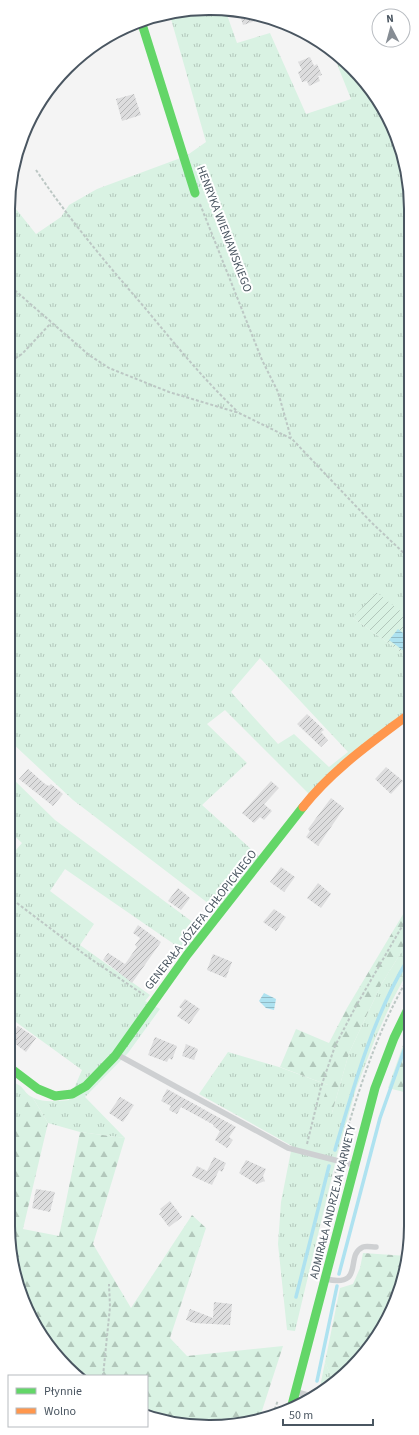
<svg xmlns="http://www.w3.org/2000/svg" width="419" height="1435" viewBox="0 0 419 1435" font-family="'Source Sans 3',sans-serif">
  <defs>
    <pattern id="grass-tufts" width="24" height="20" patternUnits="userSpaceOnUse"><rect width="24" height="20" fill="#d9f2e3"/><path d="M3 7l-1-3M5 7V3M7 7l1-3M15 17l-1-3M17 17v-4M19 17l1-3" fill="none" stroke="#b2c7bb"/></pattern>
    <pattern id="forest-firs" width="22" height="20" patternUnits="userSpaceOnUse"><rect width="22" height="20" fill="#d9f2e3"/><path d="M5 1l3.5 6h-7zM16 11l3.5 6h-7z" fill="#b2c7bb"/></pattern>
    <pattern id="garden-furrows" width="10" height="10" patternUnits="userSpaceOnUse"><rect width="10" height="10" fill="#d9f2e3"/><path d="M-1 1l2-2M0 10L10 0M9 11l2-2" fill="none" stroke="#b2c7bb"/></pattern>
    <pattern id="water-rules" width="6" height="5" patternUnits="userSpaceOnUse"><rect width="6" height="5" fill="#aee2f0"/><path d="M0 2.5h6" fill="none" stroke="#90bac6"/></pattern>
    <pattern id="building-hatch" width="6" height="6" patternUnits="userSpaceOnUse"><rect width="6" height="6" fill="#ddddde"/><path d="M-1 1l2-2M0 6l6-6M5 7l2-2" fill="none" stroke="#b5b6b7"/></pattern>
  </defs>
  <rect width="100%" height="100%" fill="#f4f4f4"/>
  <path fill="url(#grass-tufts)" fill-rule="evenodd" d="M169,12H226L237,43L270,33L306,114L351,99L333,54L361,76L396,132L409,183L408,617L396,608L353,618L408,657V709L309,794L225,710L207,724L247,763L202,805L260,857L217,910L73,800L10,741L12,204L36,234L61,217L69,205L97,189L186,156L206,142ZM260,658L348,752L329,767L294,734L278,744L231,692Z
    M10,776L55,820L202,929L184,951L65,869L50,891L94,924L80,945L150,995L145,1001L160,1009L128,1053L85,1097L125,1138L80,1132L48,1123L33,1098L8,1138L9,1081C26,1085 22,1093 34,1098C44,1103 58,1101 69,1100L82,1070L9,1017V858L22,843L9,831Z
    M408,941V971L393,999L375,1039L356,1089L337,1155L295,1331L287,1330L278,1244L281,1202L292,1146L199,1094L228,1052L279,1067L328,1085L332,1113L349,1053L381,985Z
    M325,1362L334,1383L319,1392Z"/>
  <path fill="url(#forest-firs)" d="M408,906V941L381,985L349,1053L332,1113L320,1109L328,1085L280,1067L296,1029L329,1043L347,1008Z
    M408,1031V1093L388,1088Z
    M33,1098L48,1123L23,1229L59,1236L80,1132L125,1138L93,1244L131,1308L192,1215L206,1228L170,1338L187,1356L283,1346L259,1420L196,1427L147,1413V1376H81L58,1359L23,1302L8,1225V1138L27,1102Z
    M363,1253L407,1256V1265L377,1337L334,1383L325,1362L340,1288L353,1284L360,1268Z"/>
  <path fill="url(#garden-furrows)" d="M376,592L408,617V657L353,618Z"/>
  <path fill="url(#water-rules)" d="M398,629L408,637V654L389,640Z
    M264,993L276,999L274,1010L266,1008L259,1001Z"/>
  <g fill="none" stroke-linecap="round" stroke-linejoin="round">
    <path stroke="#aee2f0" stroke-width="3.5" d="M335,1150C354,1085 373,1017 408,959
      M339,1274L380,1118L408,1039
      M296,1297L329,1166
      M317,1381L337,1286"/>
  </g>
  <path fill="url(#building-hatch)" d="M239,12H249L264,18L243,25Z
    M310,57L314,66L317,64L322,75L318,76L320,81L309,86L307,81L302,82L298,72L302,70L298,62Z
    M134,94L141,115L122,121L116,99Z
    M307,714L324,730L321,732L328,740L321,747L297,724Z
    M386,767L403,781L391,794L375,779Z
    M28,769L45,784L49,786L51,784L63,794L53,806L19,779Z
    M271,781L279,788L264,804L272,811L264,820L260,817L254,823L242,813Z
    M331,798L344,808L318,846L306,837L310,831L308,829Z
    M281,867L295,877L284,892L270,882Z
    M318,883L331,894L321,908L307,898Z
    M178,888L190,898L181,910L168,901Z
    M274,909L286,917L276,931L263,922Z
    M138,925L161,942L132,983L103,960L108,953L125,964L137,947L135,945L140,938L133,933Z
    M213,954L232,962L226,978L207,970Z
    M185,999L200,1009L189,1024L177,1016L182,1009L179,1007Z
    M18,1026L36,1038L26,1052L9,1039Z
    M155,1037L177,1046L172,1060L169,1058L167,1062L148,1055Z
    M186,1044L198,1049L194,1060L182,1056Z
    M167,1089L236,1127L229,1137L233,1140L227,1148L215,1140L220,1131L213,1126L214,1125L181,1107L177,1114L169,1110L171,1106L161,1101Z
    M120,1097L134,1105L123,1122L109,1113Z
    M214,1157L226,1163L222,1172L219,1170L212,1185L192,1176L197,1166L207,1171Z
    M246,1160L266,1169L263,1176L265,1181L257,1184L239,1173Z
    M36,1189L55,1192L50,1212L32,1208Z
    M170,1201L182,1217L169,1227L159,1214L162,1211L160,1209Z
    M214,1302L232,1304L230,1325L194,1323L186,1320L190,1309L213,1318Z"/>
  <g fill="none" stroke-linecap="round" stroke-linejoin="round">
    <path stroke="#bcc7c4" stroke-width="2" stroke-dasharray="3 2" stroke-linecap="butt" d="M36,170C69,219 106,263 145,308C175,344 204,380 238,412
      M200,204L262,360L278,392L291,438
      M11,287L89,355L109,368L169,392L239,413L292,439L371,522L409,558
      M11,361L22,354L51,323
      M9,897L88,957L144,995
      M307,1144L321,1087L335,1046L356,1006L408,916
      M340,1154C358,1092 376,1033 408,978
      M327,1212L336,1170
      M103,1376L110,1307L109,1284
      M273,1414L278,1400"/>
    <path stroke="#ced0d2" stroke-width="5.5" d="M118,1055L288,1148L354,1165
      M326,1279C366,1288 344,1255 363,1247C366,1246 372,1247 376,1247
      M297,1392L311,1396"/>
    <path stroke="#63d668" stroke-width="9" d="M142,24L195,193
      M9,1067L38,1089L55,1096L72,1094L86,1086L115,1056L187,955L303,807
      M292,1405L375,1088L394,1038L408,1009"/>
    <path stroke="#ff974d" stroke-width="9" d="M303,807C332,770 371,743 408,715"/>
  </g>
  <g text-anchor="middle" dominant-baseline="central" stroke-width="4" stroke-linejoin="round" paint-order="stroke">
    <g font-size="12" fill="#4a5661" stroke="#fff">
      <text transform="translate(224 229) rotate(69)">HENRYKA WIENIAWSKIEGO</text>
      <text transform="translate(201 920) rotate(-52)">GENERAŁA JÓZEFA CHŁOPICKIEGO</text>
      <text transform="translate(333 1202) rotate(-76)">ADMIRAŁA ANDRZEJA KARWETY</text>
    </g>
  </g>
  <path d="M0 0H419V1435H0ZM209 15H210A194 194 0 0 1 404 209V1226A194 194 0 0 1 210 1420H209A194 194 0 0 1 15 1226V209A194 194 0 0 1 209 15Z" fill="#fff" fill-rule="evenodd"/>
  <path fill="none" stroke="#4a5661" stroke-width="2" d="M209 15H210A194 194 0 0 1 404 209V1226A194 194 0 0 1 210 1420H209A194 194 0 0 1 15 1226V209A194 194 0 0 1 209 15Z"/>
  <rect x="8" y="1375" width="140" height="52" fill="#ffffff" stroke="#b7bbc0"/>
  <rect x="16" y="1388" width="20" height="6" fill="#63d668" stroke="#b7bbc0"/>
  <text x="44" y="1395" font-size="12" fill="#4a5661">Płynnie</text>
  <rect x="16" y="1408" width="20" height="6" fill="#ff974d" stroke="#b7bbc0"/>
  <text x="44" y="1415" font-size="12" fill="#4a5661">Wolno</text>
  <g transform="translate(391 28) rotate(354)"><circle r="19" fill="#ffffff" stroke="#b7bbc0"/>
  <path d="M0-3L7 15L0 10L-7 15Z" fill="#868d94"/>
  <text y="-6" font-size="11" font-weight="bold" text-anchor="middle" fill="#4a5661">N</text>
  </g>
  <path d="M283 1419v6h90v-6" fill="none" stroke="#4a5661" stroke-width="2"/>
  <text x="289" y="1419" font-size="12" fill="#4a5661" stroke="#ffffff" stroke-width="3" paint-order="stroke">50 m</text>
</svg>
